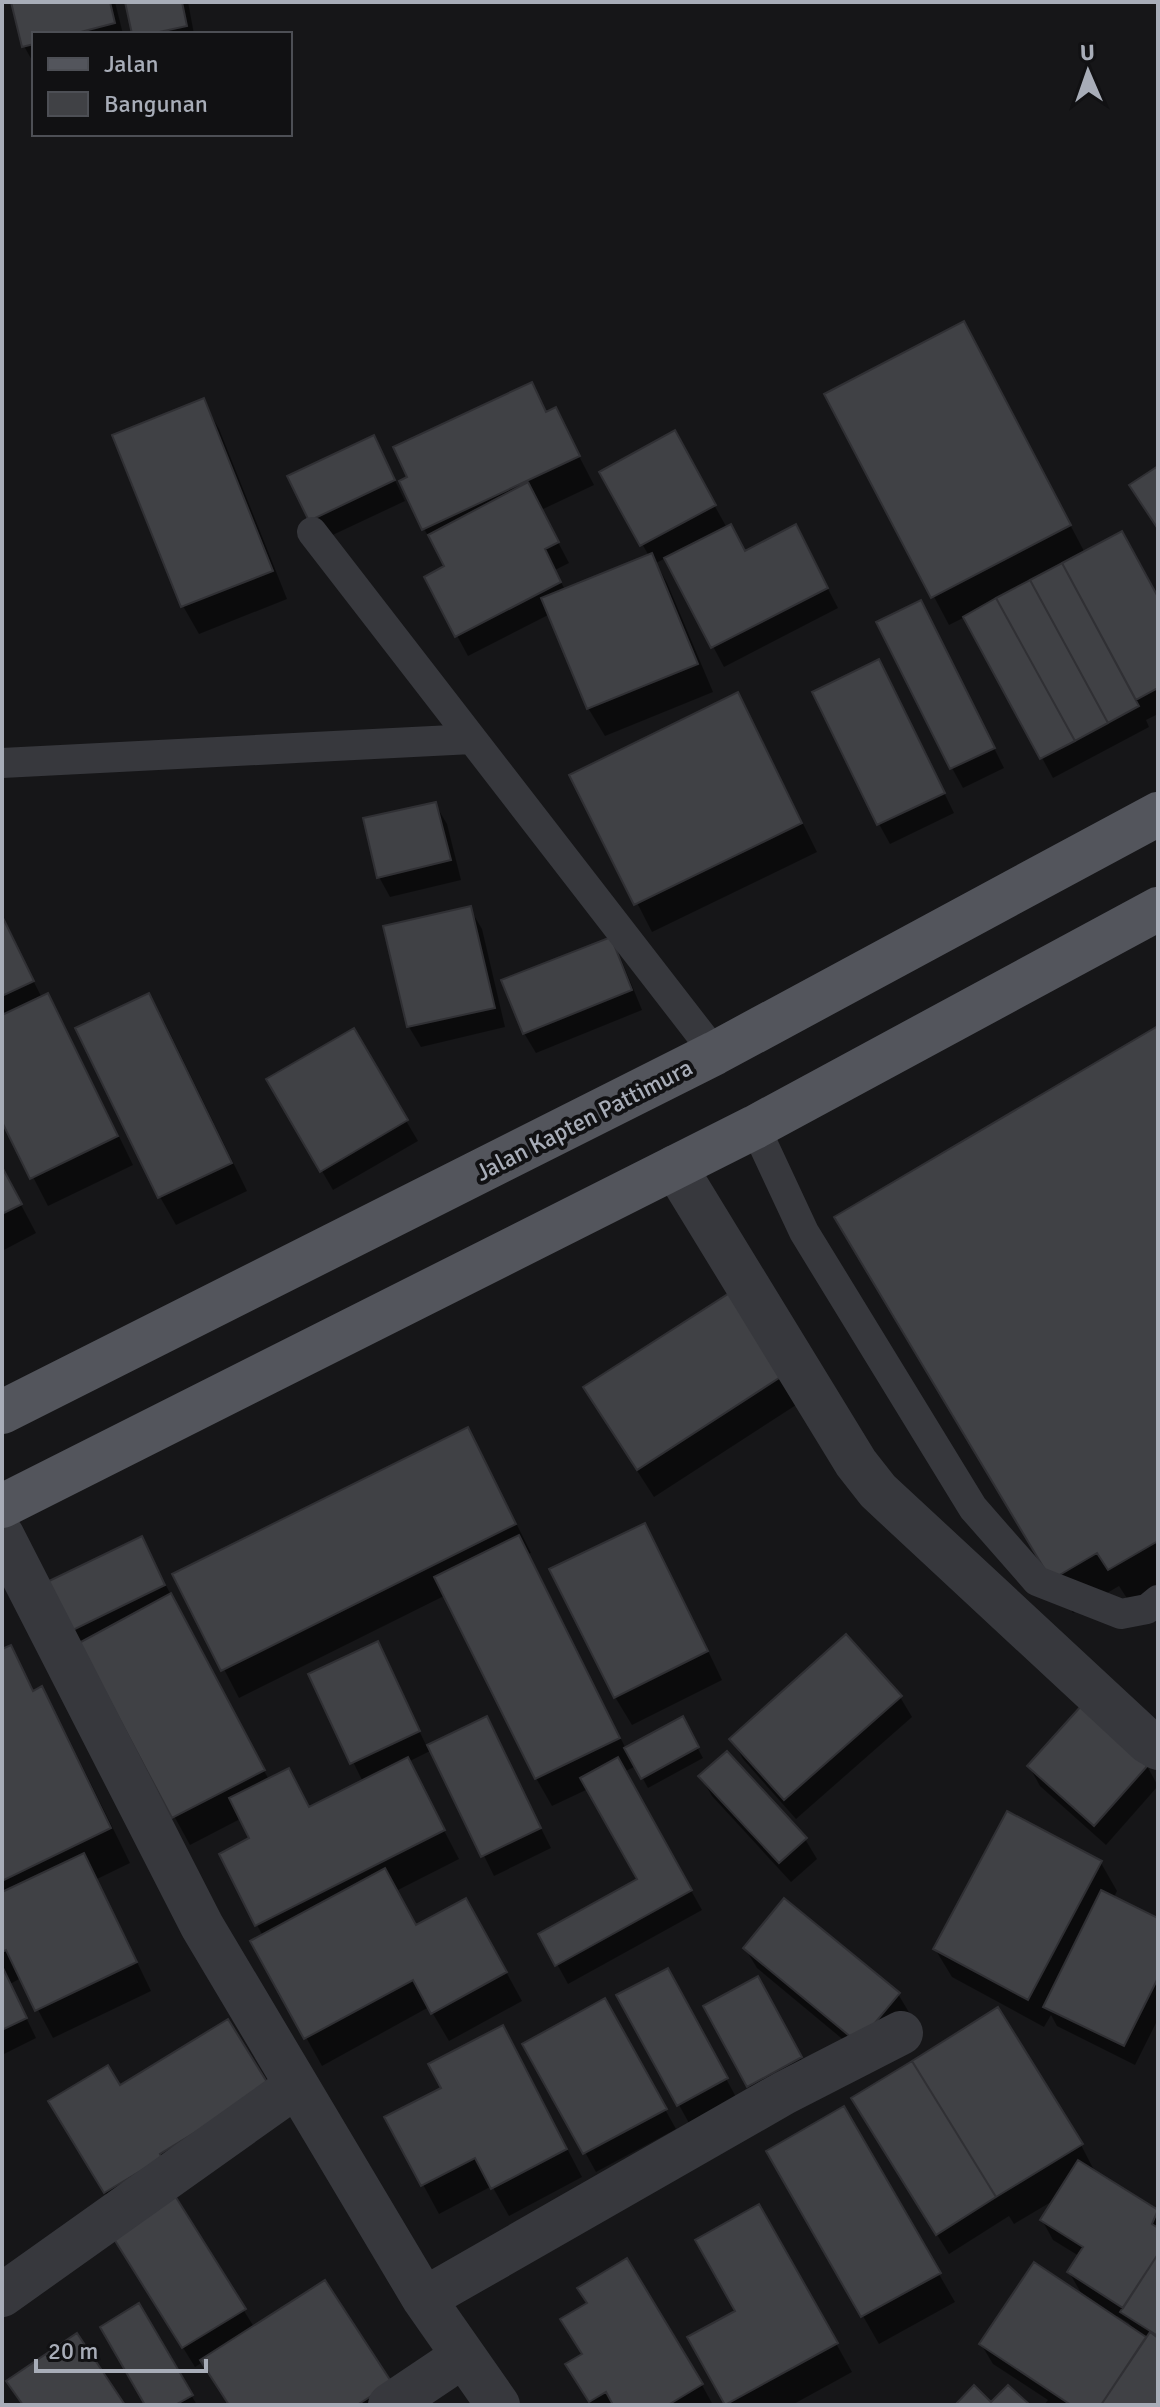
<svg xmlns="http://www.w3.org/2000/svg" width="1160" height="2407" viewBox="0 0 1160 2407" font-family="Signika,sans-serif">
  <rect width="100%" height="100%" fill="#161618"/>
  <path fill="#0007" fill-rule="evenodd" d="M13,2H115L123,34H34V64L24,46Z
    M127,2H188L194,34H134Z
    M979,352L1085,553L1158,600V714L1146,720L1149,727L1053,778L965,617L949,625L827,395Z
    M531,385L547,413L555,410L594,485L541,510L569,563L555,570L565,590L649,556L602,473L674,433L727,528L745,553L806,547L838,608L724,667L666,558L656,563L667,583L713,692L605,736L588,708L550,614L468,656L426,578L447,567L424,529Z
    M203,401L219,429L287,599L199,634L183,606Z
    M384,458L405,501L322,540L289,477Z
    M931,622L1004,768L963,788L952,768Z
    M889,681L954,813L890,844L879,824Z
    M753,723L817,852L652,932L572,776Z
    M435,804L447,824L461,880L390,897L379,877Z
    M470,909L482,929L505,1027L421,1047L409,1027L386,928Z
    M2,919L42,998L48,996L64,1024L133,1165L48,1206L2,1117Z
    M610,940L621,959L642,1010L536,1053L524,1033Z
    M148,995L165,1023L247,1191L176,1225L160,1197L78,1029Z
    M1158,1029V1587L1130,1603L1119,1586L1073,1613L857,1252Z
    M353,1031L418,1141L333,1190L269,1080Z
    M2,1169L36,1233L2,1251Z
    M742,1288L810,1396L654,1497L602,1416Z
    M483,1457L531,1553L528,1554L626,1749L682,1719L703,1758L648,1788L636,1766L624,1772L702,1910L568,1984L541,1935L640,1880L588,1789L552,1806L536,1778L446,1595L239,1698L175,1575Z
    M644,1525L661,1553L722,1680L632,1725L615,1697Z
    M152,1559L269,1780L309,1808L363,1782L310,1675L377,1644L427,1747L486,1719L551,1848L494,1876L432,1750L408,1762L459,1859L396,1891L416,1927L482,1928L522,2001L449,2041L429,2007L322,2066L253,1942L263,1936L257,1925L252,1839L242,1818L190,1845L72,1630Z
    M10,1648L35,1692L42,1689L61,1723L130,1863L97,1879L151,1991L53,2038L21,1978L10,1984L36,2038L2,2055V1651Z
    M900,1697L912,1717L796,1819L743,1759L732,1739Z
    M1029,1766H1147L1158,1786L1106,1845L1040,1786Z
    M701,1777L805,1839L817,1859L791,1882L712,1796Z
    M1101,1863L1117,1891L1113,1899L1158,1920V2019L1135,2065L1057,2026L1051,2015L1044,2027L952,1977L935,1949Z
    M745,1948L898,1994L910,2014L870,2062L757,1968Z
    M679,1991L737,2099L690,2125L619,1996Z
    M769,1999L812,2078L760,2106L749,2086Z
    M604,2000L676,2129L596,2172L525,2044Z
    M228,2022L170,2191L254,2327L402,2405H229L203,2362L195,2367L123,2251L122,2220L66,2130L120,2087Z
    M518,2055L582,2177L509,2216L492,2186L439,2214L387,2118Z
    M844,2109L955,2302L879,2344L769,2152Z
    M865,2119L1081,2145L1096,2174L1158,2212V2405H1044L1048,2400L993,2364L981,2344L1084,2298L1069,2272L1079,2256L1053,2240L1042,2220L1056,2199L1014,2224L1009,2216L949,2254ZM1117,2316L1129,2323L1133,2330L1115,2319Z
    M759,2206L852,2372L792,2405H727L690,2338L738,2312Z
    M626,2261L702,2385L713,2405H592L568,2365L584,2355L589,2304Z
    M139,2306L197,2405H148Z"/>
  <path fill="#404145" stroke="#303034" stroke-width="2" d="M11,2H110L115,23L73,34H34V44L22,47Z
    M125,2H182L187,26L150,34H132Z
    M964,321L1071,525L931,598L824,394Z
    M532,382L546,412L556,407L580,456L422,530L399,481L407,477L393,447Z
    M204,398L273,571L181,607L112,435Z
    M675,430L716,505L640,546L599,472Z
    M374,435L395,480L309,521L287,476Z
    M1158,466V529L1129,485Z
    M528,482L559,542L545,549L561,582L455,637L424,577L444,566L428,535Z
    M731,524L745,551L796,524L828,588L711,648L664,558Z
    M1122,531L1158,597V688L1136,700L1062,563Z
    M652,553L698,664L587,709L541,598Z
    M1062,563L1139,706L1108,723L1030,580Z
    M1030,580L1108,723L1075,741L996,598Z
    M996,598L1075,741L1040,759L963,617Z
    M921,600L995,748L950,769L876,622Z
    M879,659L945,793L877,825L812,692Z
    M738,692L802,823L634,905L569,775Z
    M436,802L451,860L377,878L363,818Z
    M471,906L495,1008L407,1027L383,926Z
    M2,916L34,981L2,996Z
    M611,937L632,990L523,1034L501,980Z
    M48,993L118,1136L30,1179L2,1122V1015Z
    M149,993L232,1163L158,1198L75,1028Z
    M1158,1026V1541L1108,1570L1097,1553L1051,1580L834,1217Z
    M354,1028L408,1120L320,1172L266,1079Z
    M2,1167L22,1204L2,1214Z
    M742,1285L796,1367L637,1470L583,1387Z
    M468,1427L516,1524L221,1671L172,1574Z
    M645,1523L708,1651L614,1698L549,1569Z
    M519,1535L620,1738L535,1779L434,1577Z
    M142,1536L165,1585L71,1631L47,1582Z
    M171,1593L265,1770L172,1818L79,1643Z
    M846,1634L902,1696L784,1800L729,1739Z
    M378,1641L420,1731L350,1764L308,1674Z
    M11,1645L33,1691L42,1686L111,1828L2,1881V1649Z
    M1082,1705L1149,1764L1094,1826L1027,1766Z
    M487,1716L541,1828L481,1857L427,1745Z
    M683,1716L699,1747L641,1779L624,1748Z
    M727,1751L807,1838L779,1863L698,1776Z
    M408,1757L445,1830L255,1926L219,1854L249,1838L229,1798L289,1768L309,1807Z
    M618,1757L692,1890L555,1966L538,1934L637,1879L580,1778Z
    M1007,1811L1102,1861L1028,2000L933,1949Z
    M84,1853L137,1962L35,2011L6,1950L2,1952V1892Z
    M385,1868L416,1925L466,1898L507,1972L431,2014L413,1980L304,2039L250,1941Z
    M1101,1890L1158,1918V1978L1124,2046L1043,2007Z
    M784,1898L900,1993L858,2043L743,1948Z
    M2,1966L27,2018L2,2030Z
    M668,1968L728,2078L677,2106L616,1995Z
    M758,1976L802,2057L747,2087L703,2006Z
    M605,1998L667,2109L583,2154L522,2044Z
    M998,2007L1083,2144L996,2197L912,2061Z
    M228,2019L270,2087L160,2154L162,2158L104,2193L48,2101L108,2065L120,2085Z
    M503,2025L567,2149L491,2189L475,2158L421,2186L384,2117L441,2088L428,2064Z
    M912,2061L996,2197L936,2235L851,2098Z
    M844,2106L941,2273L861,2317L766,2151Z
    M1078,2160L1158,2210L1152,2224L1158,2228V2254L1123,2308L1067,2272L1083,2247L1040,2220Z
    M172,2191L246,2309L182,2348L109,2231Z
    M759,2204L838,2343L725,2405L687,2337L735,2311L695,2240Z
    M1158,2254V2336L1120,2312Z
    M627,2258L703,2384L668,2405H613L606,2392L589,2402L565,2364L582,2354L560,2319L587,2303L577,2288Z
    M1034,2262L1146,2337L1101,2405H1071L979,2344Z
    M325,2280L392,2383L357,2405H229L200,2360Z
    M139,2303L193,2395L175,2405H145L100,2327Z
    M1150,2332L1158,2338V2405H1101Z
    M77,2333L125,2405H23L6,2381Z
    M974,2385L991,2402L1008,2385L1030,2405H955Z"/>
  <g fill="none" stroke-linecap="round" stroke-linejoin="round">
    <path stroke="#37383d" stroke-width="30" d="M312,532L715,1053
      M2,763L472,739
      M755,1127L804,1232L973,1508L1037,1581L1121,1614L1147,1609L1158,1600"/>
    <path stroke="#37383d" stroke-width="44" d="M675,1167L856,1463L878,1491L1148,1742L1158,1748
      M2,1535L202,1926L424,2299L498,2405
      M2,2295L296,2086
      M424,2299L784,2093L901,2033
      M390,2405L463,2356"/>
    <path stroke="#53555c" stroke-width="44" d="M2,1412L715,1053L1158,814
      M2,1506L755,1127L1158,909"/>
  </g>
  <g text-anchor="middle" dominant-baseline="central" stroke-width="8" stroke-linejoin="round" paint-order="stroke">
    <g font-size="24" fill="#a8adb8" stroke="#111113">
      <text transform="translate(584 1120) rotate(-27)">Jalan Kapten Pattimura</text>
    </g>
  </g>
  <rect width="1160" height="2407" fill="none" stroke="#a8adb8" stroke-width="8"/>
  <rect x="32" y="32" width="260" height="104" fill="#111113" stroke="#4d4f55" stroke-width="2"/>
  <rect x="48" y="58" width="40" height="12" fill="#53555c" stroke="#4d4f55" stroke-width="2"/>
  <text x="104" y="72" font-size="24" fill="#a8adb8">Jalan</text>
  <rect x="48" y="92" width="40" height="24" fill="#404145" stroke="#4d4f55" stroke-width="2"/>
  <text x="104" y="112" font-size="24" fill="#a8adb8">Bangunan</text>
  <g transform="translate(1088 72) rotate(358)" stroke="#111113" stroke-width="6" paint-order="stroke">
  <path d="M0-6L14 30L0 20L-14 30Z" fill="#a8adb8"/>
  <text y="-12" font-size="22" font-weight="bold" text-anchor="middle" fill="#a8adb8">U</text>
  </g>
  <path d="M36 2359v12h170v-12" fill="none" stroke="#a8adb8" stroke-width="4"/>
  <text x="48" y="2359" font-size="24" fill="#a8adb8" stroke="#111113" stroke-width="6" paint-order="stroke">20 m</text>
</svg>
